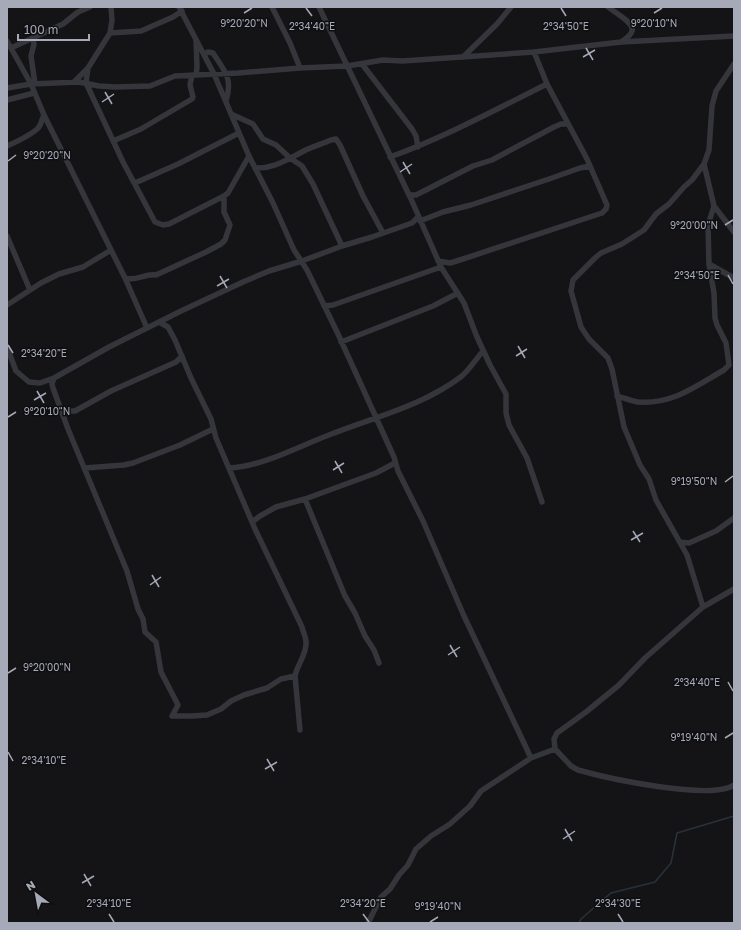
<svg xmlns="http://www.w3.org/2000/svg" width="741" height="930" viewBox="0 0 741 930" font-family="'Golos Text',sans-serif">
  <rect width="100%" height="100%" fill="#141416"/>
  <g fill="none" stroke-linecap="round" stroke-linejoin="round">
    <path stroke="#29323b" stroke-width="1.5" d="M579,923L581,919L611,893L655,882L671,863L677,833L734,816"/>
    <path stroke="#35353c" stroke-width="5.5" d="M111,7L112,20L110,33L88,68L86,83L123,162L155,222L163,225L169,224L224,196L228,193L249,156
      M179,7L214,74L249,156L273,203L294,250L307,270L338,334L394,457L398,471L423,521L464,616L531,758
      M272,7L290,43L300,68
      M319,7L411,199L441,267L464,303L477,337L490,365L506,394V413L509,425L527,458L542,502
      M608,7C614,12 635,23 632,31C631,36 625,39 621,42
      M110,33L141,31L173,17L182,11
      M33,38L34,44L31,56L35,84
      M7,41L31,84L44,115L125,278L147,328
      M11,48L63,24L78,12L90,7
      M204,54L208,52L213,53C225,72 233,78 226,101
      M463,57L497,24L511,7
      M362,64L412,129L416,136L418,147
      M196,75L197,67L196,40
      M74,82L88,68
      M7,88L31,84L79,82L99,86L115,87L150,86L175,76L238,73L300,68L347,66L383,60L402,61L534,52L621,42L734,36
      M7,100L34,93
      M231,114L253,124L263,139L276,145L290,158L302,166L313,184L342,246
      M113,141L141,129L192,99L193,97L190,85L192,75
      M7,146C16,142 32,135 39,127C41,124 42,119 44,115
      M390,157C445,137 495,110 547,84
      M704,164L714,206L734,232
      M255,168C273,169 286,160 302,152C311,147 322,144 331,140L336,139L340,145L363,196L383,233
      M135,183L178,164L239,133
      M409,195H416L473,166L492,160L554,127L561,124H568
      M420,221L443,212L471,205L549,179L580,168L590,166
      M7,236L30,290
      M438,261L450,263L463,259L602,213L606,209L607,205L587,159L547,84L534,52
      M709,264L734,278
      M125,278C136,282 145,273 156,275L206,252L221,244L225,240L230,225L224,212V196
      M7,305L41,283L59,274L83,267L111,250
      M324,306L333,305L441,267
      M159,322L168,327L175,340L191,378L211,419L216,438L255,529L302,627C303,632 306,637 306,642C307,654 297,665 295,676L300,730
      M341,342L433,306L458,293
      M7,347L16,371L29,382L40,383L54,378L109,347L181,311L243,282L269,271L302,261L342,246L372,237L412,223L418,217
      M54,378L52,384L53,388L68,429L127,571L138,609L143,619L145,632L156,642L161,672L178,705L172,716H192L207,715L221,709L231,701L244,695L267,688L281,679L295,676
      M617,396C624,398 631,401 638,402C672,405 696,386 724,370L729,365L726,343L717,325L715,318L714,293L709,264L708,225L714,206
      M61,409L69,411H75L111,391L176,362L182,356
      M85,468L124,465L133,463L180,445L213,429
      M229,468C264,466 297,447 329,435C374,417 423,406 462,376C470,369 476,359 483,351
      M305,499L345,596L355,613L365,636L374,650L379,663
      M252,522L260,516L276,507L305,499L376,473L395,463
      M680,542L689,543L716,531L734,518
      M703,607L687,555L656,500L649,479L640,465L624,427L612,369L608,358L589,339L581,327L571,291L573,280L595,258L601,253L622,244L644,230L656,214L669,204L684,187L692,180L704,164L709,150L712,106L716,91L734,64
      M555,749L571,766L578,770C606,778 711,801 734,785
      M368,923L381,897L390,889L399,875L408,865L416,849L431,836L450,824L470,806L481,791L531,758L555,749L554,739L557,733L586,712L619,685L645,658L703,607L734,589"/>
  </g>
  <path fill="none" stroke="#a5a9b8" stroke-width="1.5" d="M306,8L312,16M561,8L566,16M244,13L252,8M654,13L662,8M586,48L593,60M583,57L595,50M105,92L112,104M102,102L114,94M8,161L16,155M403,162L410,174M400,172L412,164M725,225L733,220M728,275L733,284M220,276L227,288M217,286L229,279M8,345L13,353M518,346L525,358M516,356L527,349M37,391L44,403M34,400L46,393M8,417L16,412M335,461L342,473M333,470L344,463M725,482L733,476M633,531L640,542M631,540L643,533M152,575L159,587M150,585L161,577M450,645L457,657M448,655L460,647M8,673L16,668M728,682L733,691M725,738L733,733M8,752L13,761M267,759L274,771M265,769L277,762M565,829L572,841M563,839L575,831M84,874L91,886M82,883L94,876M109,914L114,922M363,914L369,922M618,914L623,922M430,922L438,917"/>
  <g font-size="10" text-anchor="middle" fill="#a5a9b8" stroke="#0f0f11" stroke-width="3" stroke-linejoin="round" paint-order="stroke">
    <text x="654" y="27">9°20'10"N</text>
    <text x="244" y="27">9°20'20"N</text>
    <text x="312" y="30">2°34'40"E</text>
    <text x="566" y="30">2°34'50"E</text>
    <text x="47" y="159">9°20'20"N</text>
    <text x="694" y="229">9°20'00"N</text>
    <text x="697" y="279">2°34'50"E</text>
    <text x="44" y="357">2°34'20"E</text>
    <text x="47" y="415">9°20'10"N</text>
    <text x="694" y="485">9°19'50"N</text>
    <text x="47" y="671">9°20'00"N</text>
    <text x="697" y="686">2°34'40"E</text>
    <text x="694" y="741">9°19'40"N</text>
    <text x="44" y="764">2°34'10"E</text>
    <text x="109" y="907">2°34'10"E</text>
    <text x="363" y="907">2°34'20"E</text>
    <text x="618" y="907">2°34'30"E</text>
    <text x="438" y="910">9°19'40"N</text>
  </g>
  <rect width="741" height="930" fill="none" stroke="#a5a9b8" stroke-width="16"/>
  <g transform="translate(36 894) rotate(328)" stroke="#0f0f11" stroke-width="3" paint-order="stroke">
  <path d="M0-3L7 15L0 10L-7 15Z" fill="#a5a9b8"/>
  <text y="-6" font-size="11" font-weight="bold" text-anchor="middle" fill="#a5a9b8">N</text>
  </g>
  <path d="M18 34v6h71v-6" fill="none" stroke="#a5a9b8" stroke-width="2"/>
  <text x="24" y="34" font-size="12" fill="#a5a9b8" stroke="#0f0f11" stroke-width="3" paint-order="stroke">100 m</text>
</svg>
